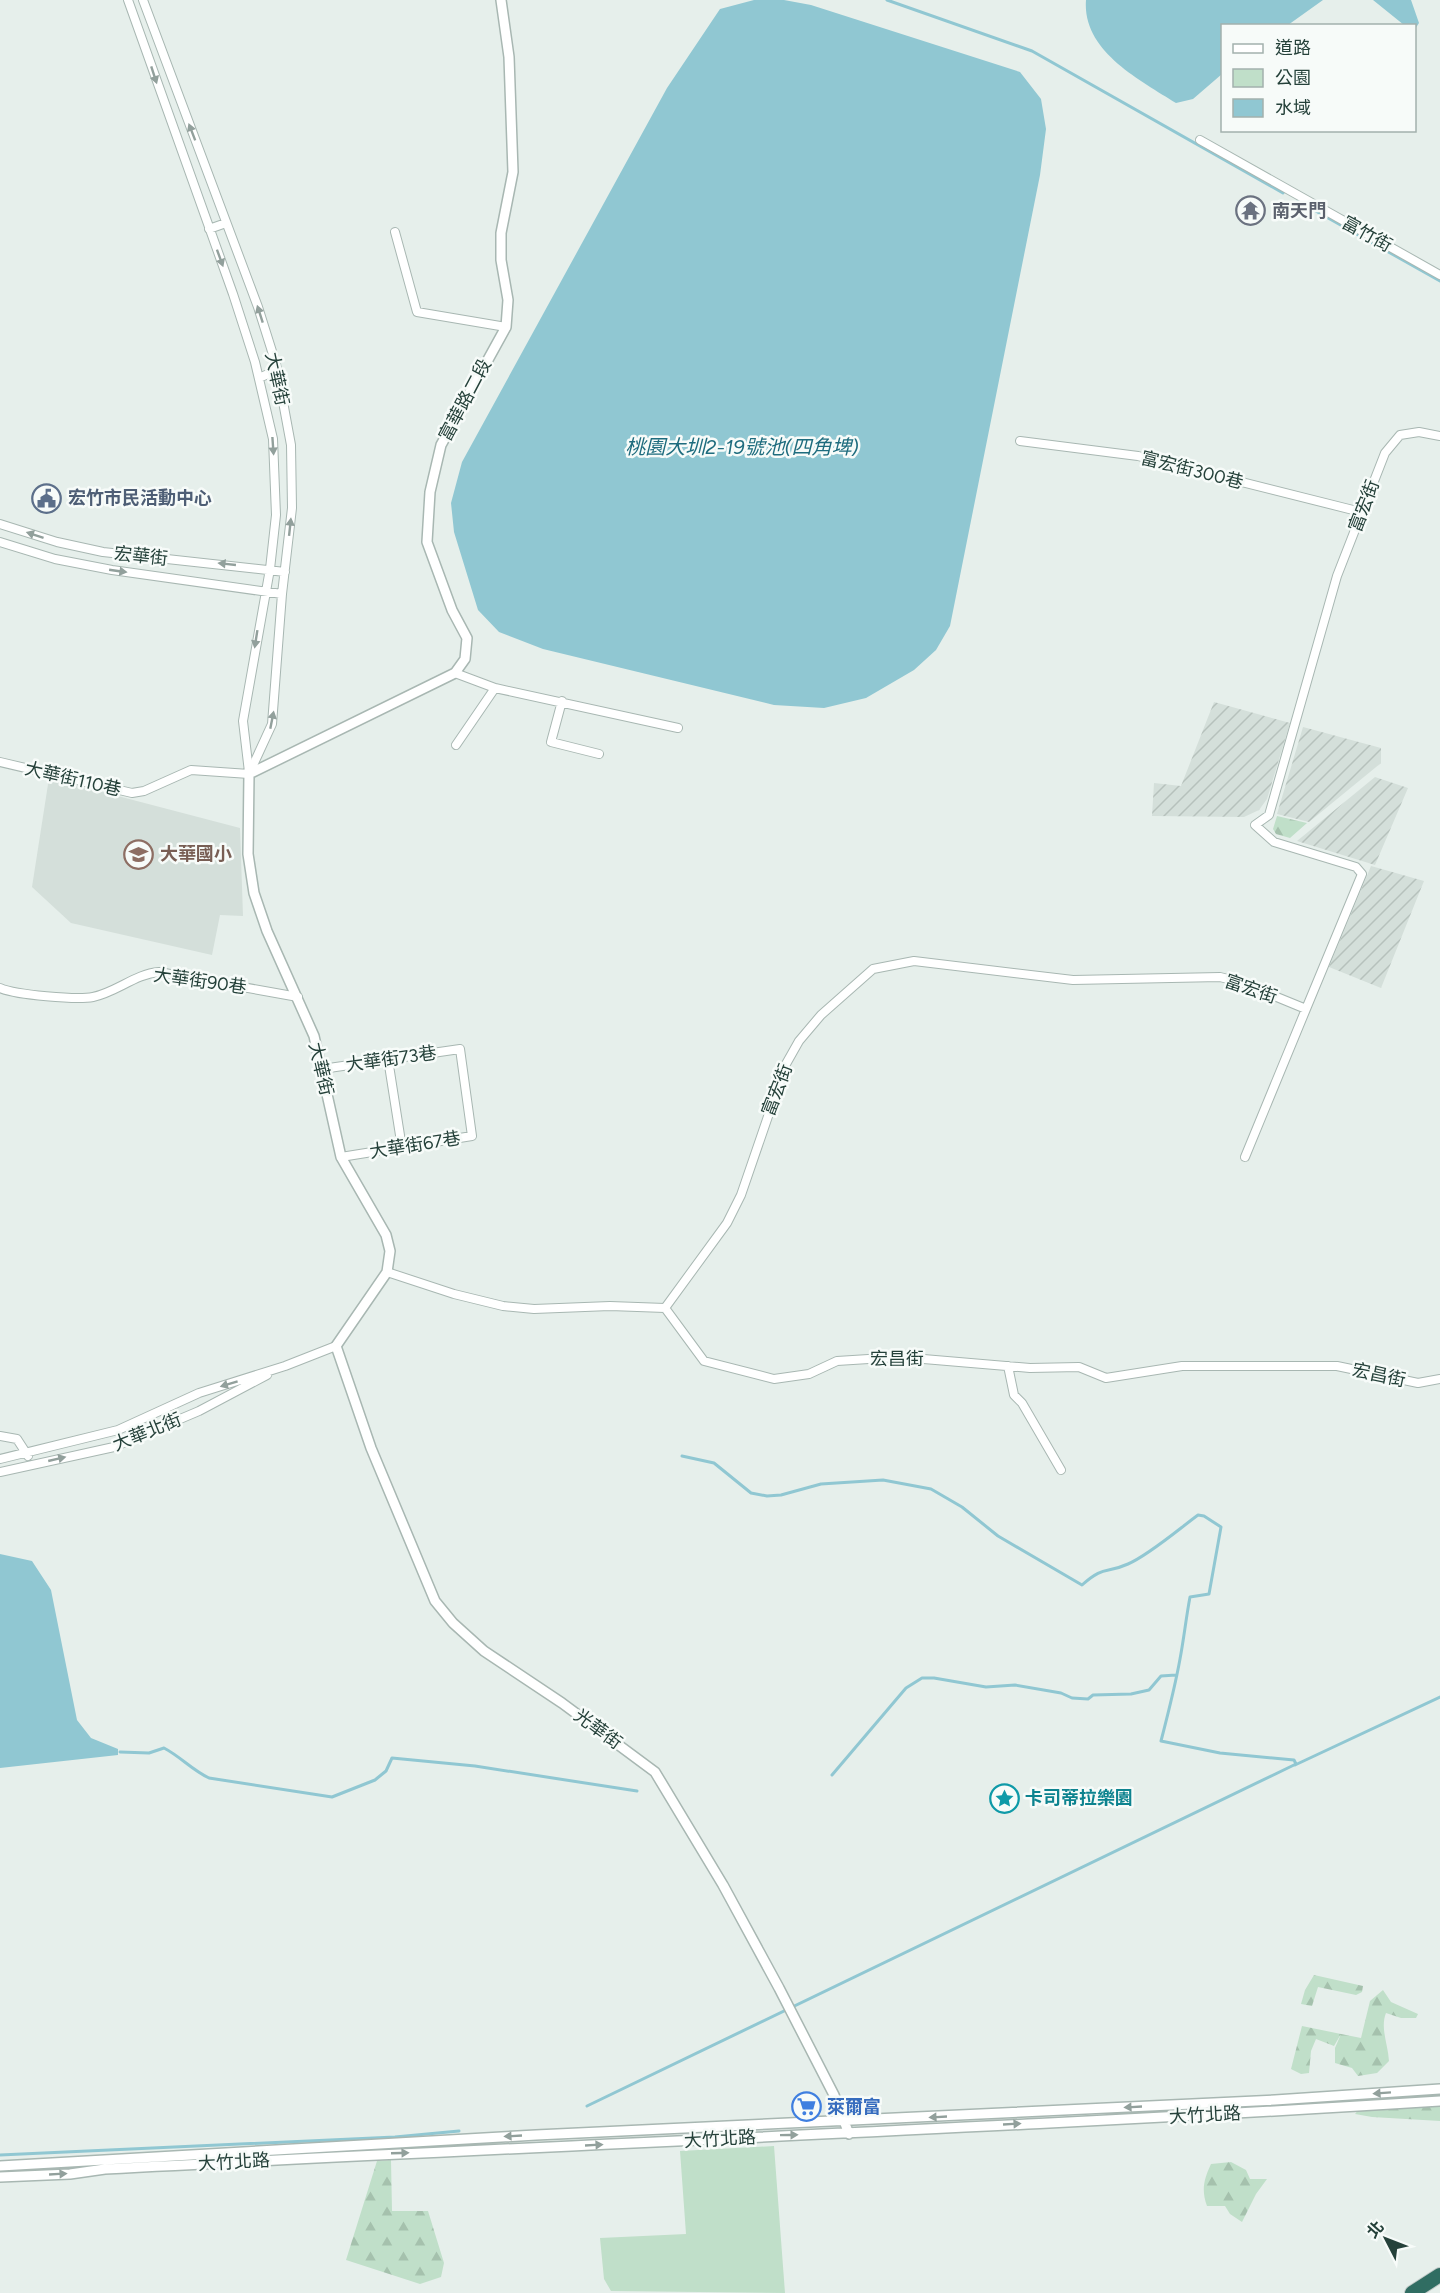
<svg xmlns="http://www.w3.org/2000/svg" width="1440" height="2293" viewBox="0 0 1440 2293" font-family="Figtree,'Noto Sans TC',sans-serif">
  <defs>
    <pattern id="industrial-furrows" width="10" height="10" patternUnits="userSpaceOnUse" patternTransform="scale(1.5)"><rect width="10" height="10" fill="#d4dfda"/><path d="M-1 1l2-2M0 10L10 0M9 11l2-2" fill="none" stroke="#b6c1bc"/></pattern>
    <pattern id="forest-firs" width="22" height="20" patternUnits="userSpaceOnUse" patternTransform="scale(1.5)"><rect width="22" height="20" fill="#c0dfc9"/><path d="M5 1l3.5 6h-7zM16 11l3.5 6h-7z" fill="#a5c1ad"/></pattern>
  </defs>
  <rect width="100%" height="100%" fill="#e6efeb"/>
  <path fill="#d4dfda" d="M49,778L240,828L243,916L220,915L212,955L71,923L32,887Z"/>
  <path fill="url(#industrial-furrows)" d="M1214,702L1290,723L1267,799L1259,810L1244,817L1152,816L1154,783L1181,786Z
    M1303,727L1381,748V763L1309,822L1277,814Z
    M1375,777L1408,788L1375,865L1297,841Z
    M1371,866L1424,881L1381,988L1329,967Z"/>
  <path fill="url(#forest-firs)" d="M1277,816L1307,823L1290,838L1276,834L1273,829Z
    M1314,1975L1363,1986L1362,1992L1356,1995L1318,1987L1312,2006L1301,2004L1305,1990Z
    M1383,1990L1391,2002L1418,2014L1416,2018H1401L1386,2013C1380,2028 1388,2044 1389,2061L1377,2073L1358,2076L1352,2068L1335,2063V2048L1341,2034L1361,2038L1370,2001Z
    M1302,2026L1341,2034L1334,2046L1316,2039L1311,2051L1309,2073L1301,2074L1291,2069Z
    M1440,2106V2121L1372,2117L1355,2114L1360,2108Z
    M391,2160L392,2211H428L444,2263L441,2277L420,2284L346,2260L377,2161Z
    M1231,2162L1246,2170L1250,2179H1267L1256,2194L1242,2222L1230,2214L1225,2206H1207C1201,2190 1204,2179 1211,2164Z"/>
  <path fill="#c0dfc9" d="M774,2146L785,2293L611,2291L604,2279L600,2238L686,2234L680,2151Z"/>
  <path fill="#90c7d2" d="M754,0H784L811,5L1020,72L1041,99L1046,129L1040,175L950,626L936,650L914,670L866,698L824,708L774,705L543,649L499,632L478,610L454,532L451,503L462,462L667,88L720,9Z
    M1086,0H1323L1288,25L1222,26V74L1193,99L1176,103C1140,80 1082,51 1086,0Z
    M1373,0H1411L1419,23L1415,29L1414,26L1404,25Z
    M0,1554L32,1561L51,1590L77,1720L91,1738L118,1749V1755L0,1768Z"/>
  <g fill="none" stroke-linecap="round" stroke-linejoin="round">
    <path stroke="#90c7d2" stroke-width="3" d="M887,0L1032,51L1283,193
      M1298,201L1440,281
      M120,1752L149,1753L164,1748C181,1757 192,1770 209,1778L332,1797L375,1780L386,1771L392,1758L475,1766L637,1791
      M1295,1765L1440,1697
      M832,1775L906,1688L922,1678H934L986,1687L1015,1685L1061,1693L1072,1698L1088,1699L1093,1695L1131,1694L1149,1690L1161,1676L1176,1675
      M587,2106L1296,1764L1294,1760L1220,1753L1161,1741C1168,1714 1175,1687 1180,1659C1184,1638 1186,1618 1190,1597L1209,1594L1221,1527L1204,1516L1198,1515C1179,1529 1149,1555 1128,1564C1106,1574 1104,1565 1082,1585L998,1536L962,1507L931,1489L883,1480L821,1484L781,1495L767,1496L751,1493L714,1463L682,1456
      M0,2155L395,2137L459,2131"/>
    <defs>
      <path id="minor" d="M128,0L233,294L255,362L273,439L276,515L270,569L243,721L249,772
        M143,0L258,307L276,364L291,445L292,508L282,594L272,724L249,774
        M1200,140L1440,275
        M209,229L226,223
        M395,232L417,312L506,327
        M259,378L277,370
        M1020,441L1138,456L1361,512
        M0,524L57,542L103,552L285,572
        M0,542L55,559L112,570L282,594
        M455,673L495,688L678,728
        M562,701L551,742L599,754
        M456,745L495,688
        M0,762L132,793L144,791L191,770L249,774
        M0,988C16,995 77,1000 93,997C117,992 135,974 159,972L298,997
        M388,1059L402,1148
        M322,1069L460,1049L472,1136L341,1157
        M1245,1157L1306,1009
        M387,1272L454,1294L503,1306L534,1309L610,1306L665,1308L704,1361L774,1379L809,1374L837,1361L900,1357L1030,1368L1079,1367L1106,1378L1182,1366H1337L1418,1383L1440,1379
        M665,1308L727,1223L741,1195L786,1064L799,1041L821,1015L873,969L914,961L1073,980L1220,977L1240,982L1306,1009L1362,874L1356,867L1274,842L1255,825L1269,815L1337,576L1385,453L1400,435L1419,432L1440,436
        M1008,1366L1014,1395L1022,1403L1061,1470
        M0,1436L17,1439L28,1456
        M0,1459L118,1430L199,1393L285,1366L336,1346
        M0,1472L114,1447L199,1411L267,1375"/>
      <path id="tertiary" d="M501,0L509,57L513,172L501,233V260L508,300L506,327L441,445L430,492L427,542L452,610L467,638L465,659L455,673L249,774L248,854L254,893L267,931L314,1036L341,1157L386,1235L390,1251L387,1272L336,1346L371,1448L435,1601L453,1623L484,1651L562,1703L655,1772L723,1885L779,1988L834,2095L849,2134
        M0,2166L536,2135L1275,2100L1440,2089
        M0,2177L70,2174L105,2169C550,2145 995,2129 1440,2101"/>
      <path id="motorway" d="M1412,2293L1440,2275"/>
    </defs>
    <use href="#minor" stroke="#a8b7b2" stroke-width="10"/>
    <use href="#tertiary" stroke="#a8b7b2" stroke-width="12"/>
    <use href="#motorway" stroke="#c2cac8" stroke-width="16"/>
    <use href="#minor" stroke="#fff" stroke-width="8"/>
    <use href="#tertiary" stroke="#fff" stroke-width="9"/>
    <use href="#motorway" stroke="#306d62" stroke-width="14"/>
  </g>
  <defs><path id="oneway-solid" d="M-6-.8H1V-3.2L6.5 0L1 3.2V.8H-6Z" transform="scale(1.5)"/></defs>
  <g fill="#92a09c">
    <use href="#oneway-solid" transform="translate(154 75) rotate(72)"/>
    <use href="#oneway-solid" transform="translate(192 132) rotate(-111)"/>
    <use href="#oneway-solid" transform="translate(220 258) rotate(70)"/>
    <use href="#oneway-solid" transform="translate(260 314) rotate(-108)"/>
    <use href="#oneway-solid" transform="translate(273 446) rotate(86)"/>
    <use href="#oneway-solid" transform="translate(290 527) rotate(-84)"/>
    <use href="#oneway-solid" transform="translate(35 535) rotate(-162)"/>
    <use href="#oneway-solid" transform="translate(227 564) rotate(-174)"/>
    <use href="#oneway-solid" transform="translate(118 571) rotate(8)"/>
    <use href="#oneway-solid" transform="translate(256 639) rotate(99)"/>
    <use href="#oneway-solid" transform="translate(272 720) rotate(-79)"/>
    <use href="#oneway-solid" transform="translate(229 1384) rotate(163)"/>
    <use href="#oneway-solid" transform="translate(57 1459) rotate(-13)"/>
    <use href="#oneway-solid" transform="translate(1382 2093) rotate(176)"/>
    <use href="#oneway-solid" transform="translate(1133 2107) rotate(177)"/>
    <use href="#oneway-solid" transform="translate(938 2117) rotate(177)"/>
    <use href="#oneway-solid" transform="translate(1012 2124) rotate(-3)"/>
    <use href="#oneway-solid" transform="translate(789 2135) rotate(-1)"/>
    <use href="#oneway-solid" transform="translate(513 2136) rotate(177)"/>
    <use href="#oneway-solid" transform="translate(594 2145) rotate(-3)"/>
    <use href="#oneway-solid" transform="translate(400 2153) rotate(-2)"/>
    <use href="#oneway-solid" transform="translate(58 2174) rotate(-3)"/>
  </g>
  <defs>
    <symbol id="temple-ring" viewBox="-11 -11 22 22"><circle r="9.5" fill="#f7fbf9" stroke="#6b7280" stroke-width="1.5"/><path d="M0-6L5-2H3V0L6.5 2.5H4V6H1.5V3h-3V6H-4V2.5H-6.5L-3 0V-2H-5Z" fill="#6b7280"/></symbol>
    <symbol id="civic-ring" viewBox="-11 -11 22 22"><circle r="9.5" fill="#f7fbf9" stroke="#5c6f8a" stroke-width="1.5"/><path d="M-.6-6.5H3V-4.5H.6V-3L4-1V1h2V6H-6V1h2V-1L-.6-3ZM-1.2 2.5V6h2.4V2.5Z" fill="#5c6f8a"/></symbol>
    <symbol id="school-ring" viewBox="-11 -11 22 22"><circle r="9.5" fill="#f7fbf9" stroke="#8d6e63" stroke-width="1.5"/><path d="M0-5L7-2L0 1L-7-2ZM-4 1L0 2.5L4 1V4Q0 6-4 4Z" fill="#8d6e63"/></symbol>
    <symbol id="sight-ring" viewBox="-11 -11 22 22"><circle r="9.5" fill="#f7fbf9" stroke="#0f9aa8" stroke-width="1.5"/><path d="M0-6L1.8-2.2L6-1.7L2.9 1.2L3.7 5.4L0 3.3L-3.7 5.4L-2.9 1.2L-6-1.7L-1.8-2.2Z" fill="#0f9aa8"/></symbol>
    <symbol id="supermarket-ring" viewBox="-11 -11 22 22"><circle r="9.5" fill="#f7fbf9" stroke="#3f7fe0" stroke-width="1.5"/><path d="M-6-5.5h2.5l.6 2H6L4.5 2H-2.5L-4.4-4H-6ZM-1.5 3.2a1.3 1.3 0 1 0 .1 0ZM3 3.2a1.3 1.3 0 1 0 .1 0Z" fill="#3f7fe0"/></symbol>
  </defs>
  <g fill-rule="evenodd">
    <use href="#temple-ring" x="1234" y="194" width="33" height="33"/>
    <use href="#civic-ring" x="30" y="482" width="33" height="33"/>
    <use href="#school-ring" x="122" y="838" width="33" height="33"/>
    <use href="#sight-ring" x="988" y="1782" width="33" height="33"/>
    <use href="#supermarket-ring" x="790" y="2090" width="33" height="33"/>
  </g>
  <g text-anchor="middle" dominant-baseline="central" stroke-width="5" stroke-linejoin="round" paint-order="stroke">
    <g font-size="18" font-weight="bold" fill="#5b616d" stroke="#f7fbf9" text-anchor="start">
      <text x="1272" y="211">南天門</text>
    </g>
    <g font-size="18" fill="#25413a" stroke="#f7fbf9">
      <text transform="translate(1367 234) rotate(29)">富竹街</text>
      <text transform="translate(277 379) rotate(78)">大華街</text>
      <text transform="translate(465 400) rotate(-62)">富華路二段</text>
      <text transform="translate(1192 470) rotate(14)">富宏街300巷</text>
      <text transform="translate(1364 506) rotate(-69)">富宏街</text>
      <text transform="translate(141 556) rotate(6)">宏華街</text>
      <text transform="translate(73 779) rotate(13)">大華街110巷</text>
      <text transform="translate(200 981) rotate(8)">大華街90巷</text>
      <text transform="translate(1251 989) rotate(19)">富宏街</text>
      <text transform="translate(391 1059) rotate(-8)">大華街73巷</text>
      <text transform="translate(321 1069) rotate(77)">大華街</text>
      <text transform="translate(777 1090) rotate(-69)">富宏街</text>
      <text transform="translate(415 1145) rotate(-9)">大華街67巷</text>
      <text x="897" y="1359">宏昌街</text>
      <text transform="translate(1379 1375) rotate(12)">宏昌街</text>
      <text transform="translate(147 1432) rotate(-22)">大華北街</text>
      <text transform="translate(598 1729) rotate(36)">光華街</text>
      <text transform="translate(1205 2115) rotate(-3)">大竹北路</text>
      <text transform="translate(720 2139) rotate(-3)">大竹北路</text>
      <text transform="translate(234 2162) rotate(-3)">大竹北路</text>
    </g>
    <g font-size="18" font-weight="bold" fill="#4e5e75" stroke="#f7fbf9" text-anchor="start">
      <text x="68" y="498">宏竹市民活動中心</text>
    </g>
    <g font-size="18" font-weight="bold" fill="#785e54" stroke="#f7fbf9" text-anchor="start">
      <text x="160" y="854">大華國小</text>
    </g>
    <g font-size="18" font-weight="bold" fill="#0d838f" stroke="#f7fbf9" text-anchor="start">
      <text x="1025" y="1798">卡司蒂拉樂園</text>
    </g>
    <g font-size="18" font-weight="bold" fill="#366cbe" stroke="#f7fbf9" text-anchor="start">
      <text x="827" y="2107">萊爾富</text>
    </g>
    <g font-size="20" font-style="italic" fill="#1e6c7e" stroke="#f7fbf9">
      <text x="742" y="447">桃園大圳2-19號池(四角埤)</text>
    </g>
  </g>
  <rect x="1221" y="24" width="195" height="108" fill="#f7fbf9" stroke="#a3b1ad" stroke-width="1.5"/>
  <rect x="1233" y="44" width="30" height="9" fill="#ffffff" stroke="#a3b1ad" stroke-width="1.5"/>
  <text x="1275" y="54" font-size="18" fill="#25413a">道路</text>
  <rect x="1233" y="69" width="30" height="18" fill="#c0dfc9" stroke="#a3b1ad" stroke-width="1.5"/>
  <text x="1275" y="84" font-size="18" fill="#25413a">公園</text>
  <rect x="1233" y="99" width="30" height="18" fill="#90c7d2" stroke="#a3b1ad" stroke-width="1.5"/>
  <text x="1275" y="114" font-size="18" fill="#25413a">水域</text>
  <g transform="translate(1386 2239) rotate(312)" stroke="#f7fbf9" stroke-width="4.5" paint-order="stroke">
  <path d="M0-4.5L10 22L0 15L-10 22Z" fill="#25413a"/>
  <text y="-9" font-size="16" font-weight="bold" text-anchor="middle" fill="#25413a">北</text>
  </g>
</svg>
